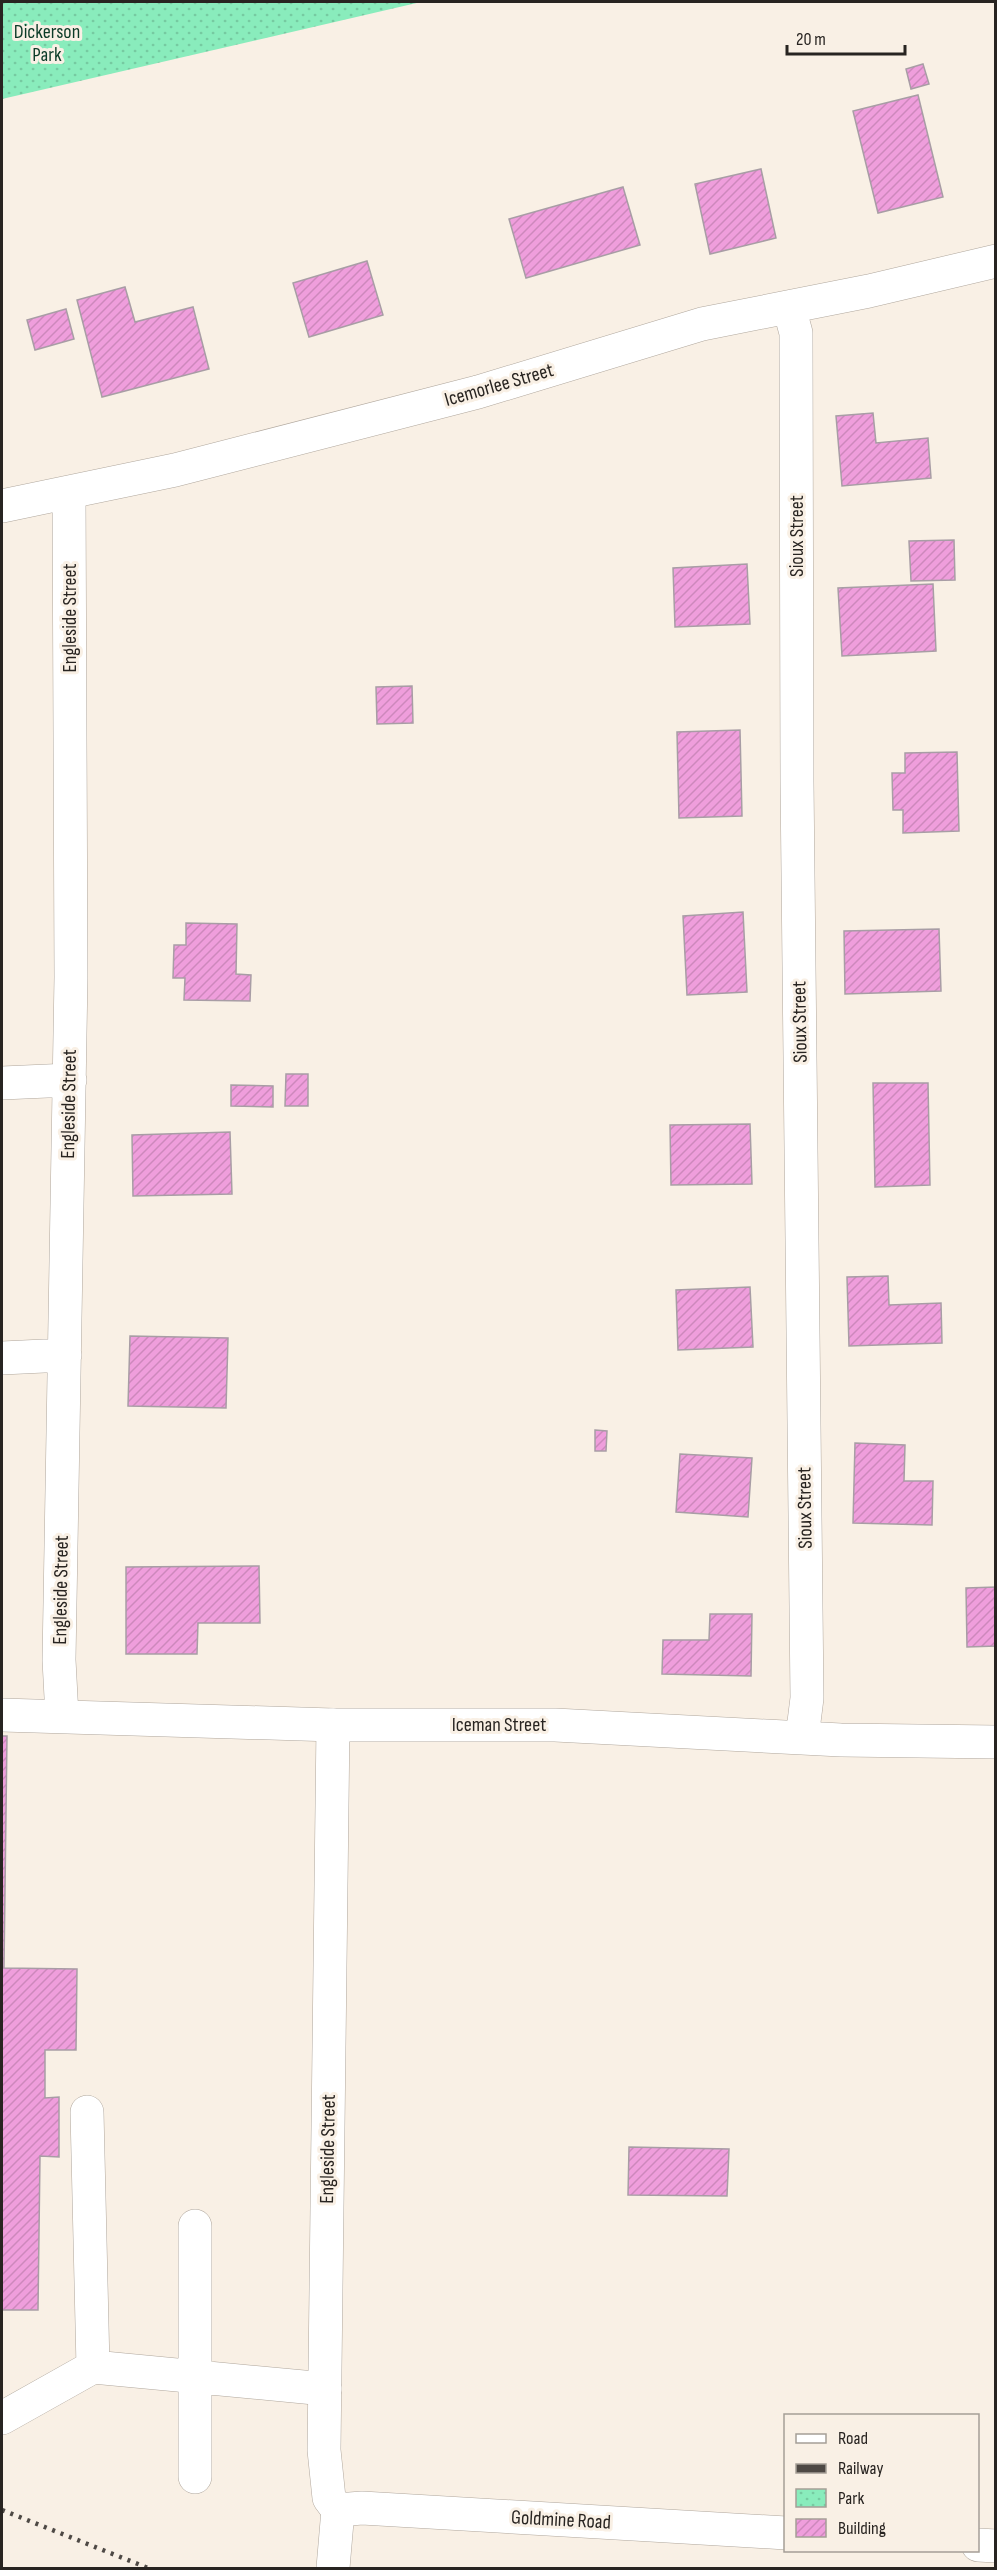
<svg xmlns="http://www.w3.org/2000/svg" width="997" height="2570" viewBox="0 0 997 2570" font-family="'Sofia Sans Condensed',sans-serif">
  <defs>
    <pattern id="park-dots" width="8" height="8" patternUnits="userSpaceOnUse" patternTransform="scale(1.5)"><rect width="8" height="8" fill="#89ecbc"/><path d="M2 2h.1M6 6h.1" fill="none" stroke="#76caa1" stroke-width="1.8" stroke-linecap="round"/></pattern>
    <pattern id="building-hatch" width="6" height="6" patternUnits="userSpaceOnUse" patternTransform="scale(1.5)"><rect width="6" height="6" fill="#ef9edc"/><path d="M-1 1l2-2M0 6l6-6M5 7l2-2" fill="none" stroke="#cd88bc"/></pattern>
  </defs>
  <rect width="100%" height="100%" fill="#f9f0e5"/>
  <path fill="url(#park-dots)" d="M2,2H421L2,99Z"/>
  <path fill="url(#building-hatch)" stroke="#a89da5" stroke-width="1.5" d="M923,64L929,84L911,89L906,69Z
    M918,95L943,197L878,213L853,111Z
    M761,169L776,238L710,254L695,184Z
    M623,187L640,245L526,278L509,219Z
    M367,261L383,315L309,337L293,283Z
    M125,287L135,322L193,307L209,369L102,397L77,300Z
    M66,309L74,339L35,350L27,320Z
    M873,413L876,443L928,438L931,478L842,486L836,416Z
    M954,540L955,580L911,581L909,541Z
    M747,564L750,624L675,627L673,568Z
    M933,584L936,651L842,656L838,588Z
    M412,686L413,723L377,724L376,687Z
    M740,730L742,816L679,818L677,732Z
    M957,752L959,831L903,833V810H893L892,773H905V753Z
    M743,912L747,992L687,995L683,916Z
    M186,923L237,924L236,974L251,975L250,1001L184,1000L185,978H173L174,945H186Z
    M939,929L941,991L845,994L844,931Z
    M286,1074H308V1106H285Z
    M873,1083H928L930,1185L875,1187Z
    M231,1085L273,1086V1107L231,1106Z
    M750,1124L752,1184L671,1185L670,1125Z
    M230,1132L232,1194L133,1196L132,1135Z
    M888,1276L889,1305L941,1303L942,1343L849,1346L847,1277Z
    M750,1287L753,1347L678,1350L676,1290Z
    M130,1336L228,1338L226,1408L128,1406Z
    M595,1430L607,1431L606,1451H595Z
    M855,1443L905,1445L904,1481H933L932,1525L853,1523Z
    M680,1454L752,1458L748,1517L676,1512Z
    M259,1566L260,1623H198L197,1654H126V1567Z
    M996,1587V1646L967,1647L966,1588Z
    M710,1614H752L751,1676L662,1674L663,1640H709Z
    M2,1736H7L4,1968L77,1969L76,2050H45V2098L59,2097V2157L40,2156L38,2310H2Z
    M629,2147L729,2149L727,2196L628,2195Z"/>
  <g fill="none" stroke-linecap="round" stroke-linejoin="round">
    <defs>
      <path id="minor" d="M789,307L796,333L797,782L807,1698L802,1738
        M2,506L175,470L478,392L702,324L869,291L996,261
        M2,1083L70,1080
        M2,1358L65,1355
        M62,1716L59,1660L71,977L69,492
        M333,1725H555L841,1740L996,1742
        M87,2112L93,2367
        M195,2226V2477
        M2,2418L93,2367L325,2389
        M333,2568L338,2510"/>
      <path id="major" d="M2,1715L333,1725L324,2450L329,2498L338,2510L362,2508L786,2533
        M978,2545L996,2546"/>
    </defs>
    <use href="#minor" stroke="#b0a79d" stroke-width="34"/>
    <use href="#major" stroke="#b0a79d" stroke-width="34"/>
    <use href="#minor" stroke="#fff" stroke-width="33"/>
    <use href="#major" stroke="#fff" stroke-width="33"/>
    <path stroke="#4e4945" stroke-width="4.5" stroke-dasharray="3 6" stroke-linecap="butt" d="M2,2510L148,2568"/>
  </g>
  <g text-anchor="middle" dominant-baseline="central" stroke-width="6" stroke-linejoin="round" paint-order="stroke">
    <g font-size="20" fill="#0b3b27" stroke="#f9f0e5">
      <text x="47" y="32">Dickerson<tspan x="47" dy="23">Park</tspan></text>
    </g>
    <g font-size="20" fill="#282421" stroke="#f9f0e5">
      <text transform="translate(499 385) rotate(-16)">Icemorlee Street</text>
      <text transform="translate(797 536) rotate(-90)">Sioux Street</text>
      <text transform="translate(70 618) rotate(-90)">Engleside Street</text>
      <text transform="translate(800 1022) rotate(-91)">Sioux Street</text>
      <text transform="translate(69 1104) rotate(-89)">Engleside Street</text>
      <text transform="translate(805 1508) rotate(-91)">Sioux Street</text>
      <text transform="translate(61 1590) rotate(-89)">Engleside Street</text>
      <text x="499" y="1725">Iceman Street</text>
      <text transform="translate(328 2149) rotate(-89)">Engleside Street</text>
      <text transform="translate(561 2520) rotate(3)">Goldmine Road</text>
    </g>
  </g>
  <rect width="997" height="2570" fill="none" stroke="#282421" stroke-width="6"/>
  <rect x="784" y="2414" width="195" height="138" fill="#f9f0e5" stroke="#a59e97" stroke-width="1.5"/>
  <rect x="796" y="2434" width="30" height="9" fill="#ffffff" stroke="#a59e97" stroke-width="1.5"/>
  <text x="838" y="2444" font-size="18" fill="#282421">Road</text>
  <rect x="796" y="2464" width="30" height="9" fill="#4e4945" stroke="#a59e97" stroke-width="1.5"/>
  <text x="838" y="2474" font-size="18" fill="#282421">Railway</text>
  <rect x="796" y="2489" width="30" height="18" fill="url(#park-dots)" stroke="#a59e97" stroke-width="1.5"/>
  <text x="838" y="2504" font-size="18" fill="#282421">Park</text>
  <rect x="796" y="2519" width="30" height="18" fill="url(#building-hatch)" stroke="#a59e97" stroke-width="1.5"/>
  <text x="838" y="2534" font-size="18" fill="#282421">Building</text>
  <path d="M787 45v9h118v-9" fill="none" stroke="#282421" stroke-width="3"/>
  <text x="796" y="45" font-size="18" fill="#282421" stroke="#f9f0e5" stroke-width="4.5" paint-order="stroke">20 m</text>
</svg>
